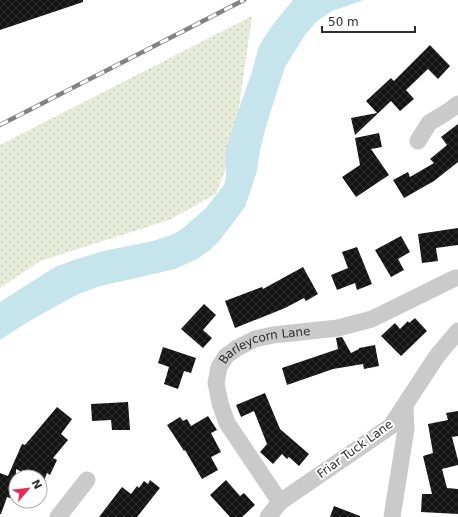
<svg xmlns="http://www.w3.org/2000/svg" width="458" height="517" viewBox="0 0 458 517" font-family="'DejaVu Sans',sans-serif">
  <defs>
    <pattern id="grass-dots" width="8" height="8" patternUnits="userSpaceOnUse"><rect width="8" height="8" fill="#e6ebda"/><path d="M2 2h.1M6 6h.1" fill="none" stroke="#c6cabb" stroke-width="1.8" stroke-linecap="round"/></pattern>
    <pattern id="building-cross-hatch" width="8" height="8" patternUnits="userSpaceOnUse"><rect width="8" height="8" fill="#141414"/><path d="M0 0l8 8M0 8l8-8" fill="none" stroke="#2e2e2e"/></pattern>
  </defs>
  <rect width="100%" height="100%" fill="#fff"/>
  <path fill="url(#grass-dots)" d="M252,16L233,150L216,194L169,220L40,261L0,288V145Z"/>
  <path fill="#c5e4ec" d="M293,0H364L332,11L317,21L305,35L285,67L267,123L260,150L257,171L245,207L220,240L210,250L197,259L175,269L101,286L78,294L26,323L0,340V302L55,267L74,260L103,251L153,241L174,234L183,228L205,209L224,185L226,177V150L242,100L251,75L259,46L271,27Z"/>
  <path fill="url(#building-cross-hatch)" d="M0,0H83V2L0,30Z
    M430,45L450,66L438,79L428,69L406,90L414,99L400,111L391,101L355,135L351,118L377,113L366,101L391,78L394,81Z
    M458,124V162L434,181L404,198L393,180L408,172L410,177L434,163L430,159L447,145L441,137Z
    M379,133L382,147L371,149L389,175L356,197L342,177L360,165L355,138Z
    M458,228V245L436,248L438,261L422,263L418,234Z
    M401,236L410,252L398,259L404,270L391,277L375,250Z
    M357,247L372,284L357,290L355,283L337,290L331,275L348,268L342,252Z
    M303,267L318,294L306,301L304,298L285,308L235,328L225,301L262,287L263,289Z
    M204,304L216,315L203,330L212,338L203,348L181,329Z
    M415,318L427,331L401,356L381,336L395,323L400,329L408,321L409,323Z
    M342,337L351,353L359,349V348L375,345L379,366L364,369L363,364L333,369L287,385L282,368L338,349L336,338Z
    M163,347L196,358L191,373L184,371L178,389L164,384L169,367L158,363Z
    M265,393L280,429L309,454L299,466L289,457L287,459L282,454L273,464L260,452L267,444L254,411L241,417L236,405Z
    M128,402L130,430H112L111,420L92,421L91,404Z
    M57,407L72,419L61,434L68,440L53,458L57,460L50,475L47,473L43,483L40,481V477H32L16,469V500L7,497L1,514H0V473L8,476L22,444L25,445Z
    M458,411V436L452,437L458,460V465L442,469L447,488L458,489V514L421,512L422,494H432L423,456L433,453L428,424L448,420L446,413Z
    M208,416L217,430L211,433L221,452L211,457L218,470L202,479L185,450L184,451L167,425L180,417L183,421L187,419L191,426Z
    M150,480L160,488L137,517H99L122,487L131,494L137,486L139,488L144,481L148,484Z
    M226,480L240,496L244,493L255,505L242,517H230L210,495Z
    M334,506L360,516V517H330Z"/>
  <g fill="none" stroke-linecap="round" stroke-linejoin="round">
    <g stroke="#cacaca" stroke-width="17">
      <path d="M418,141L429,123L447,112L458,104"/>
      <path id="s1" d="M280,502L227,423L220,403L216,383L219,367L226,356L237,348L255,339L273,335L338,328L372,319L455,278H458"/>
      <path d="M58,517L87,480"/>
      <path d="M268,517L280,502L391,426L437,356L458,331"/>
      <path d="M392,517L406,429L405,406"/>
    </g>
    <defs>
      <path id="rail" d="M0,125L244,0"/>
    </defs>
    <use href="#rail" stroke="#828282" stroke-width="4.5"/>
    <use href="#rail" stroke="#fff" stroke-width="3" stroke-dasharray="9" stroke-linecap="butt"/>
  </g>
  <g text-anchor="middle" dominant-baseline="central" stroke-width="4" stroke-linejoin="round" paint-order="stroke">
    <g font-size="12" fill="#2d2d2d" stroke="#fff">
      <text stroke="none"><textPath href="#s1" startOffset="207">Barleycorn Lane</textPath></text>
      <text transform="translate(355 449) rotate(-36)">Friar Tuck Lane</text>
    </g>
  </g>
  <g transform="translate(28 489) rotate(62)"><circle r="19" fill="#ffffff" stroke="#ababab"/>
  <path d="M0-3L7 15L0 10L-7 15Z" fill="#eb2858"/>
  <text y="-6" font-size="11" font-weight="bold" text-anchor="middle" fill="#2d2d2d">N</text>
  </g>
  <path d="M322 26v6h93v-6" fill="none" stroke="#2d2d2d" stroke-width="2"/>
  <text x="328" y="26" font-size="12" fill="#2d2d2d" stroke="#ffffff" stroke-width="3" paint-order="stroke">50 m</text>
</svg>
